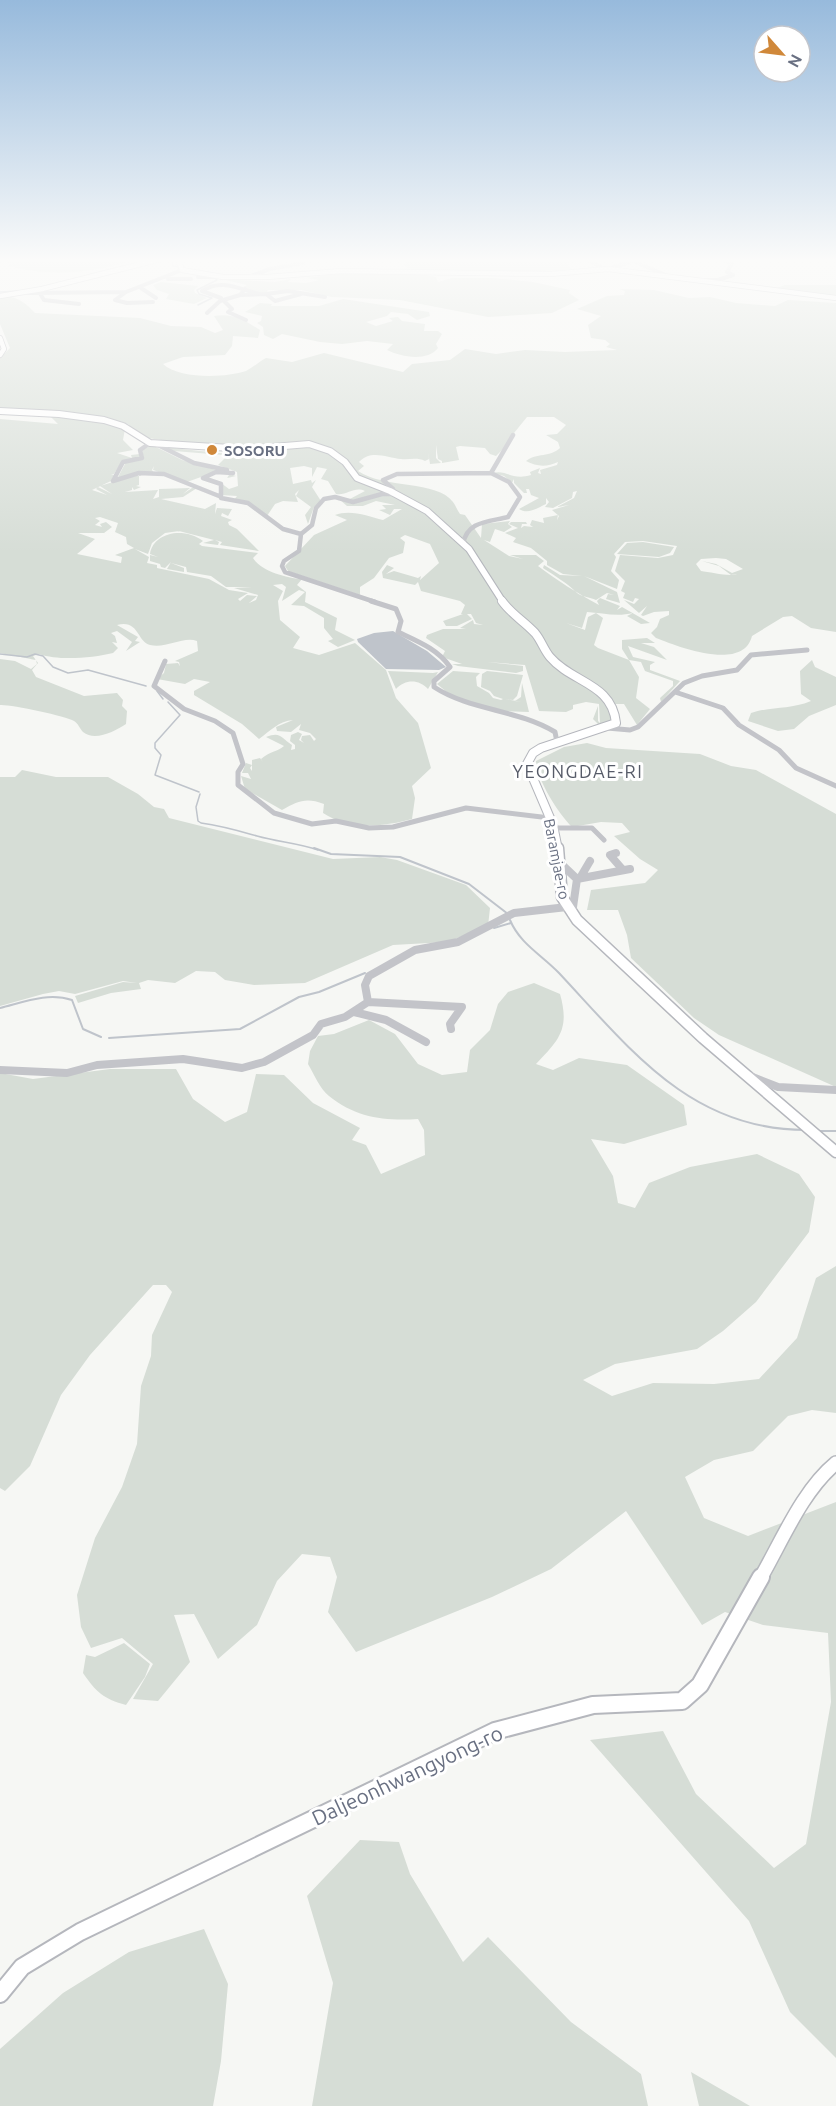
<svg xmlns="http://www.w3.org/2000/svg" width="836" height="2106" viewBox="0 0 836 2106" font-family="Ubuntu,sans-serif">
  <rect width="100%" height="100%" fill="#f6f7f4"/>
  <path fill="#d6ddd6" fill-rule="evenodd" d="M0,259H141C93,271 59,279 9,266L10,263Z
    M411,259H574V261L569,262L570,269L530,272L410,269L403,265Z
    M409,272L436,277L438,282L452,278H493L533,282L570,290L569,293L579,300L552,313L488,317L400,300L332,297L301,290H268L266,293H256L243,287L247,285L221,279L275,282L291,279L288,282L306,283L319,280L307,278L340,273Z
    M161,282L198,286L194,290L195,293L207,298L194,304L166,299L169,294L157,290L153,285Z
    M785,285H836V296L777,288Z
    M619,289L654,290L689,298L710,297L736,303L775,306L788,300L836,303V632L811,628L792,616L783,617L752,636C743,672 679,647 656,638L651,633L657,627L660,619L669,615V611L654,612L643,616L641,615L647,606L639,613L624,600L634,604L639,599L635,598L633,602L623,598L625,593L621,591L625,581L615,571L620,555L658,558L673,555L677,546L643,541L625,542L614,554L616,557L611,571L619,580L617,589L584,576L617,592L620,603L606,599L608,594L614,595L607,593L596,600C590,597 581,597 576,592C567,583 555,576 543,568L544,565L560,575L582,576L563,574L547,565V561L531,548L513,542L516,538L505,533L518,528L509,524L511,522H526L527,524H522L521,528L524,526L533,527L530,525L532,520L544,523L543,518L558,515L557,520L559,516L552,510L569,505L557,507L574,498L577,491L573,492L572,498L553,508L545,507L549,502L546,498V504C537,508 528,515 519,509L539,498L531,495L529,489H526L527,493H524L514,483V479L512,483L504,476L493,473C506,469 512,481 531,475L530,472L540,468L538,473L541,474L540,470L557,465L558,462C547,467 537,467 526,461C536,453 551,457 560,448L558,442L546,435L557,434L566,425L554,417H527L510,438L508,444L496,456L490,454L485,448L460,446L456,447L459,460L442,463V461L438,459L436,445V458L441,463L430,464L428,452L429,459L425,461C417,457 409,460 401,459C387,458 371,449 359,462L364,466L358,471C384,489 437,480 453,502C456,506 457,510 460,514L465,515L481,538L482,524L510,521L508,524L512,527L504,532L495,529L490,542L484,540L509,556L523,559L510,555H536L544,561L538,566C558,581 577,593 599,605L597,601L600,598L620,606L617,610L622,607L650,623L641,624L627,616L633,613C617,617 602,613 587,612L582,628L566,623L585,630L588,617L596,613L603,618L594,645L598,648L629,660L622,649V640L647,638L655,643H641L654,647L667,660L628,646L633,657L655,662L650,665V670L680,681L661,702L660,698L673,686V681L645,671L641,662L629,660L639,677L636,698L650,709L637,725L624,704H608L613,720L601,727L593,719L598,706V721L600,723L599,704L586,702L573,705V709L566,712L539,711L525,665L487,662L523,666V671L516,673L458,666L452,664H462L442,657L445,651L426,638L427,635L443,629H466L460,628L473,620L474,624L483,625L476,623L471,614H467L472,619L457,626H446L443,621L463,614H461L465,605L460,601L421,591L418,582L415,585L383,578L382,572L387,565L394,568L386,574L394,571L418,578L421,576L420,580L439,563L430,544L405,535L400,538L405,542L403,553L389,558L374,578L360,587V595L288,571L285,566L314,535L347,520L335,515C350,509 368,516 383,520L402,509H394L390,515L379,510L386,509L382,505H395L376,501L363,506H347L339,499L346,501L365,491C354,486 347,496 336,494L328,481L321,479L327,469L317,467L312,477V468L304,466L290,468L293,484L311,480L312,483L316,480L312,487L321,501L314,507L308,524L305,515L311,507L296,496L299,490L295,494L298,502L283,501L275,504L267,516L255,508L234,500L237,496L221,495V483L229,489L238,486L237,472L218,465L228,455H223L174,451L163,447L229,454V455L241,452L141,437L128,424L98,416L0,408V358L10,348L0,324V297C15,294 26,303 35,313L140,318L171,326L201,327L215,333L223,330L214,316C234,313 244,320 260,330L258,338L233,336L232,346L225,355L183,357L163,364C179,379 225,378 246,371C252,368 259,362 266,358L292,362L324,353L403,372L412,364L450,360L465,349L496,354L525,350L565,352L617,350L606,347L610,344L605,340L591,338L588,325L601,316L577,309L607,296L624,295L625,291ZM716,558L726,559L743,569L732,573L716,564L702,561L719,566L731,575L737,574C730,577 710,572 701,571L696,564L701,559Z
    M343,299L429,312L430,316L417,320L408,314L391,312L387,316L366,322L376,326L393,321L389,318L398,317L402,321L425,324L424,331H438L442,334L436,344L438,348C427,362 401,357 387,350L393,344L367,341L342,344L320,342L282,334L273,339L264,335L263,327L257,323L261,321L262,316L245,312L260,303L272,304L271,306H319Z
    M48,414L99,421L125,429L123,440L133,450L117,453L132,458L131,455L140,454L141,457L122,461L114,474H111L114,475L111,481L92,490L107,495L96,489L98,487L112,494L100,486L139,474V485L136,486L141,487L134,490L132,487V490L125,492L158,490L153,499L159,497V489L190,488L183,494L192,488H197L183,497L161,499L205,509L216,503L215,514L217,508L232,509L228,516L222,513L221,516L232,520L228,522L229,525L237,529L259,551L220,545L222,542L215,540L219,542L218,545L203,543L214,540L175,530L179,531L165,533L152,543L148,554L135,549L149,557L147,563L157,565V568L209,579L229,590L248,593L238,599L240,601L247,595L257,596L249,603L256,600L258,595L234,588L252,587H226L211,576L187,572L186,567L171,563L184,568V572L167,569L171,562L165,568L161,567L160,564L150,561V555L158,557L150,554C153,533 183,526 203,541L199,544L202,546L258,553L253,558C261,571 286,578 302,579L297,585L306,592L305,602L337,618L335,630L355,640L338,647L328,641L333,639L324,628V618L304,606L291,605L305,592L299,590L282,601L286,587L282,584L273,585L283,591L278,601L280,620L300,637L293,648L319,655L355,643L386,670L396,698L418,723L431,768L412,786L415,798L412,819C384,827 348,830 323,813L324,804C306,797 298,801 282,810L245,789L241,776L251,779L248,773H242L246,763L252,765L250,768L252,771V760L260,758L263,762L261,759C270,751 277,752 284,746L266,737C281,731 281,738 292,745L291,750L295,749V745L290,741L291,735L298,732L302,734L299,740L304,743L301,740L302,736L310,735L314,741L316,739L310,733L299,730L301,724L291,732L277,731L276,727L293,720C279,721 270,731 259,739L242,724L194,695V691L210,682L194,679L185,684L157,679L164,673L166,664L178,663L180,666L179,662L175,661L198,651L197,641C183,636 166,649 150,645C137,642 139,619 117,625L138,637L135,641L140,642L126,651L132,642L117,631L111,633L115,636L117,643L112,642L118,648L113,653C92,658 59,661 39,654L33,656L38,663L32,670L36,677L84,696L117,693L123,700L122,706L127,711L126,724C115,731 95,742 83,732C80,729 78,723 74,721C66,716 9,704 0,705V659L15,661L31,669L37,664L36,660L0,653V419L58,424ZM100,517L118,523L115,532L126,537L127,544L134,548L115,555L122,557L121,563L77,554L95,539L78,533H104L112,527L106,522L100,524L102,527L95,525L100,521L95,518Z
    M152,445L182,460L236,476L227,478L229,475L215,472L187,482L156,471L153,470L154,466L152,470L154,473L117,479L126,462L144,459L142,450Z
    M643,542L674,547L670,553L659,557L617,554L627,543Z
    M812,660L815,667L836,677V705L809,716L794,729L778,731L748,721L751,713C773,706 789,710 811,701L801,694L800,671Z
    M388,671L433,673L438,672L428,689C419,679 405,679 396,689Z
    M453,671L480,673L476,677L477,686L489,693L493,698L501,700L503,699L494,696L490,691L481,687L482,674L487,671L523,675L517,696L513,700L505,699L522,702L515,701L521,697L522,683L529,712L505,711L453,697L437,684Z
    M587,743L606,748L700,754L731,766L756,770L836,814V1087L719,1035L694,1018L631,958L627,935L618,910H587L591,890L645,883L658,870L640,859L614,836L630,832L622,823L601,822L572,827C558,813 537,780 536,761L564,747Z
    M22,770L56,777H108L138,794L154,807L164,809L169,818L333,859L380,857L397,860L466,885L490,908L488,926L447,942L393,945L305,983L254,985L225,980L215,972L196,971L175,983L148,980L139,983L141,989L111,993L78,1003L75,996L123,982L137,983L123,981L75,994L59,991L43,994L0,1006V777H15Z
    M534,983L560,994C570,1029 559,1040 536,1064L553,1070L579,1058L627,1065L684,1105L687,1125L624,1144L591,1139L613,1176L618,1203L635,1208L649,1183L690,1167L757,1154L799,1174L815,1197L809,1232L756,1302L723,1331L697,1349L615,1364L583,1380L612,1396L653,1383L714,1384L759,1379L797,1338L816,1278L836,1266V1413L812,1410L788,1416L753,1451L714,1460L685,1477L704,1518L748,1536L836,1502V2058L790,2012L749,1921L590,1740L663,1731L696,1794L774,1868L806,1844L831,1702L828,1633L763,1625L725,1612L702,1625L626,1511L551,1569L492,1597L356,1652L328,1612L337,1577L330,1557L302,1554L277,1581L257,1625L218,1659L194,1614L174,1615L190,1662L158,1701L133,1699L153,1664L122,1638L91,1648L81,1627L77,1595L95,1538L122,1487L137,1444L141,1386L151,1356L152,1335L172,1292L166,1285H153L90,1355L61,1395L30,1466L5,1491L0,1488V1073L33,1079L110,1069H176L193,1099L225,1122L247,1112L256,1074L284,1075L313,1103L360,1128L352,1140L366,1145L381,1174L425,1155L424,1130L418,1119C385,1121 356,1118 329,1096C320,1089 314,1074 308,1064L310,1051L318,1036L334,1034L369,1020L395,1034L418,1064L442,1075L467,1072L470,1050L490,1030L498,1004L508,992Z
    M124,1643L150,1664L145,1677L126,1705C104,1699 96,1692 83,1673L86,1655L95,1657Z
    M360,1840L399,1842L410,1874L463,1962L488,1937L571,2022L641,2074L648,2106H312L333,1983L307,1896Z
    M204,1929L228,1984L221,2061L213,2106H0V2049L63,1993L129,1952Z
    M691,2072L750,2106H699Z"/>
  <path fill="#bfc4cb" d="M393,631L427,651L446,667L439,670L386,669L358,642L357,639L374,633Z"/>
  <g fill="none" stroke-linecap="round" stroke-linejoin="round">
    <path stroke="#bfc4cb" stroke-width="1.5" d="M172,259L173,266L179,267
      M91,274L149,260
      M0,292L18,291
      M198,305L212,298L199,294L197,290L217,280L215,278
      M0,654L27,657L35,654L43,656L53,667L68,673L88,670L146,686
      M157,691L163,699
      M168,702L180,715L155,743V748L161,755L155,775L199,792
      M200,794L196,807L198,821L201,823C223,826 236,830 257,836C278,842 298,843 318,850"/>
    <path stroke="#bfc4cb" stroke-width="2" d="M314,848L331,854L400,857L469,884L508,914
      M510,920C520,944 542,955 559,973C631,1050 691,1130 806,1130
      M494,928L511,923
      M0,1008C24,1002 48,992 72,1000L83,1029L101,1037
      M109,1038L240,1029L299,997L319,992L365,973
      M818,1131H836"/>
    <defs>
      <path id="secondary-far5" d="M178,259L182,270L223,277H267L341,271L551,274L608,269L836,298
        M0,296L42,289L161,259
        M0,338L4,349L0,355"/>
      <path id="secondary-far4" d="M0,411L59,414L104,420L123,426L150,443L247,449L309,444L330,451L345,462L357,478L390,491L427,511L469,549L503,602"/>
      <path id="secondary-far3" d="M502,601C511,614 524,621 535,633C541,640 544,650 550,657C572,683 612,683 616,723L541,748L533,753L527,764L553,825L558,850"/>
      <path id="secondary-far2" d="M558,848L562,897L577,920L703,1038L836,1152"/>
      <path id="secondary-far1" d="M760,1579C782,1541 802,1491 836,1463"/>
      <path id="secondary" d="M0,1994L22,1967L80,1932L495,1731L593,1705L682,1701L700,1685L761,1577"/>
    </defs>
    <use href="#secondary-far5" stroke="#b5b7bd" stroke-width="6"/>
    <use href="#secondary-far4" stroke="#b5b7bd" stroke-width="8"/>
    <use href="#secondary-far3" stroke="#b5b7bd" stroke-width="10"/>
    <use href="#secondary-far2" stroke="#b5b7bd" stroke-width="13"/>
    <use href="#secondary-far1" stroke="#b5b7bd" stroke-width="16"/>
    <use href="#secondary" stroke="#b5b7bd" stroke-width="20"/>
    <path stroke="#c3c4c9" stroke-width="4" d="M587,259L604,269
      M608,269L633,261L668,276
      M198,277H223
      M248,277L270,269L303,263
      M168,279H191
      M702,280H718L733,275L727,272L732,263L718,259
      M141,288L156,298
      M245,289L240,295L266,294L275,301L301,294
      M39,292L44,300L79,304
      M126,292L115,300L127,303L153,302
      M27,293L126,292L182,270
      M266,294L288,291L325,297
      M221,298L202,291C221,278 239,289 259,294
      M223,300L232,309L228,312L246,320
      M207,313L220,301L240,295"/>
    <path stroke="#c3c4c9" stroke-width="4.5" d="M154,443L194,463L227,470
      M233,473L216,472L203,478L221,484V498L248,503L283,529L301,534
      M113,481L139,473L164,474L219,496
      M113,481L123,462L142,458L140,450L150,443
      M392,492L393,489L383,480L397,474L491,473L513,435
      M463,544C467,521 488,522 508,517L520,497L509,482L491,473
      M375,602L285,572L282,566L284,561L299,551L301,534L312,525L316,508L324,499L335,497L353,502L382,494H396"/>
    <path stroke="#c3c4c9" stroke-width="5" d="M371,601L396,609L401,621L398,632C417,641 438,649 450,667L434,681V687C471,711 517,709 555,732L557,742
      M165,661L154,686L184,709L215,721L233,733L243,764L238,772V785L274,813L312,824L336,821L369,828L393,827L466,808L550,818
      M675,692L723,708L739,725L779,750L796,768L836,786
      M607,728L630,730L638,727L684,683L702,676L737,670L751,655L807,650
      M554,828H592L604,840"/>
    <path stroke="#c3c4c9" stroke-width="8" d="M616,853L610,855L623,870
      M558,861L577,879L572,914
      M580,878L590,861
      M577,879L630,869
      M368,1002L462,1007L450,1024L451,1029
      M354,1012L386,1020L426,1042
      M0,1070L67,1073L97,1065L183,1059L242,1068L264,1062L313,1035L321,1024L345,1017L368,1002L365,985L369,976L415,950L458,942L514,913L567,907
      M750,1076L778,1087L836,1090"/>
    <use href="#secondary-far5" stroke="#fff" stroke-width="4.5"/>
    <use href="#secondary-far4" stroke="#fff" stroke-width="6"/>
    <use href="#secondary-far3" stroke="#fff" stroke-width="8"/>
    <use href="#secondary-far2" stroke="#fff" stroke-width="10"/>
    <use href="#secondary-far1" stroke="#fff" stroke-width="13"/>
    <use href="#secondary" stroke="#fff" stroke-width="16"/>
  </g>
  <linearGradient id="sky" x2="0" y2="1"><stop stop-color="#97badc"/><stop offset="0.47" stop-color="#fbfbfa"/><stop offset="1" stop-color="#fbfbfa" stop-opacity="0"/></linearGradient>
  <rect width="836" height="554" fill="url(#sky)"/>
  <circle fill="#d0883a" stroke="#fff" stroke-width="2" cx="212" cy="450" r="6"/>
  <g text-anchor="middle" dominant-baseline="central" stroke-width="6" stroke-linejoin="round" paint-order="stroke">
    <g font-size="15" font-weight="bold" fill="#697082" stroke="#fff" text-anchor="start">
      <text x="224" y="450">SOSORU</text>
    </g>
    <g font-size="15" fill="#697082" stroke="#fff">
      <text transform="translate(557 859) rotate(79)">Baramjae-ro</text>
    </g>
    <g font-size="18" letter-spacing="1.5" fill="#565b68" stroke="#fff">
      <text x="578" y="771">YEONGDAE-RI</text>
    </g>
    <g font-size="21" fill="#697082" stroke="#fff">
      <text transform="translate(407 1775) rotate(-25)">Daljeonhwangyong-ro</text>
    </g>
  </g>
  <g transform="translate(782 54) rotate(118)"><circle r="28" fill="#ffffff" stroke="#c3c6cd" stroke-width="1.5"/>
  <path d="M0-4.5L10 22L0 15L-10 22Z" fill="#d0883a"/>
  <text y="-9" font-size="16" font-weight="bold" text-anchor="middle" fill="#697082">N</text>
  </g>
</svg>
